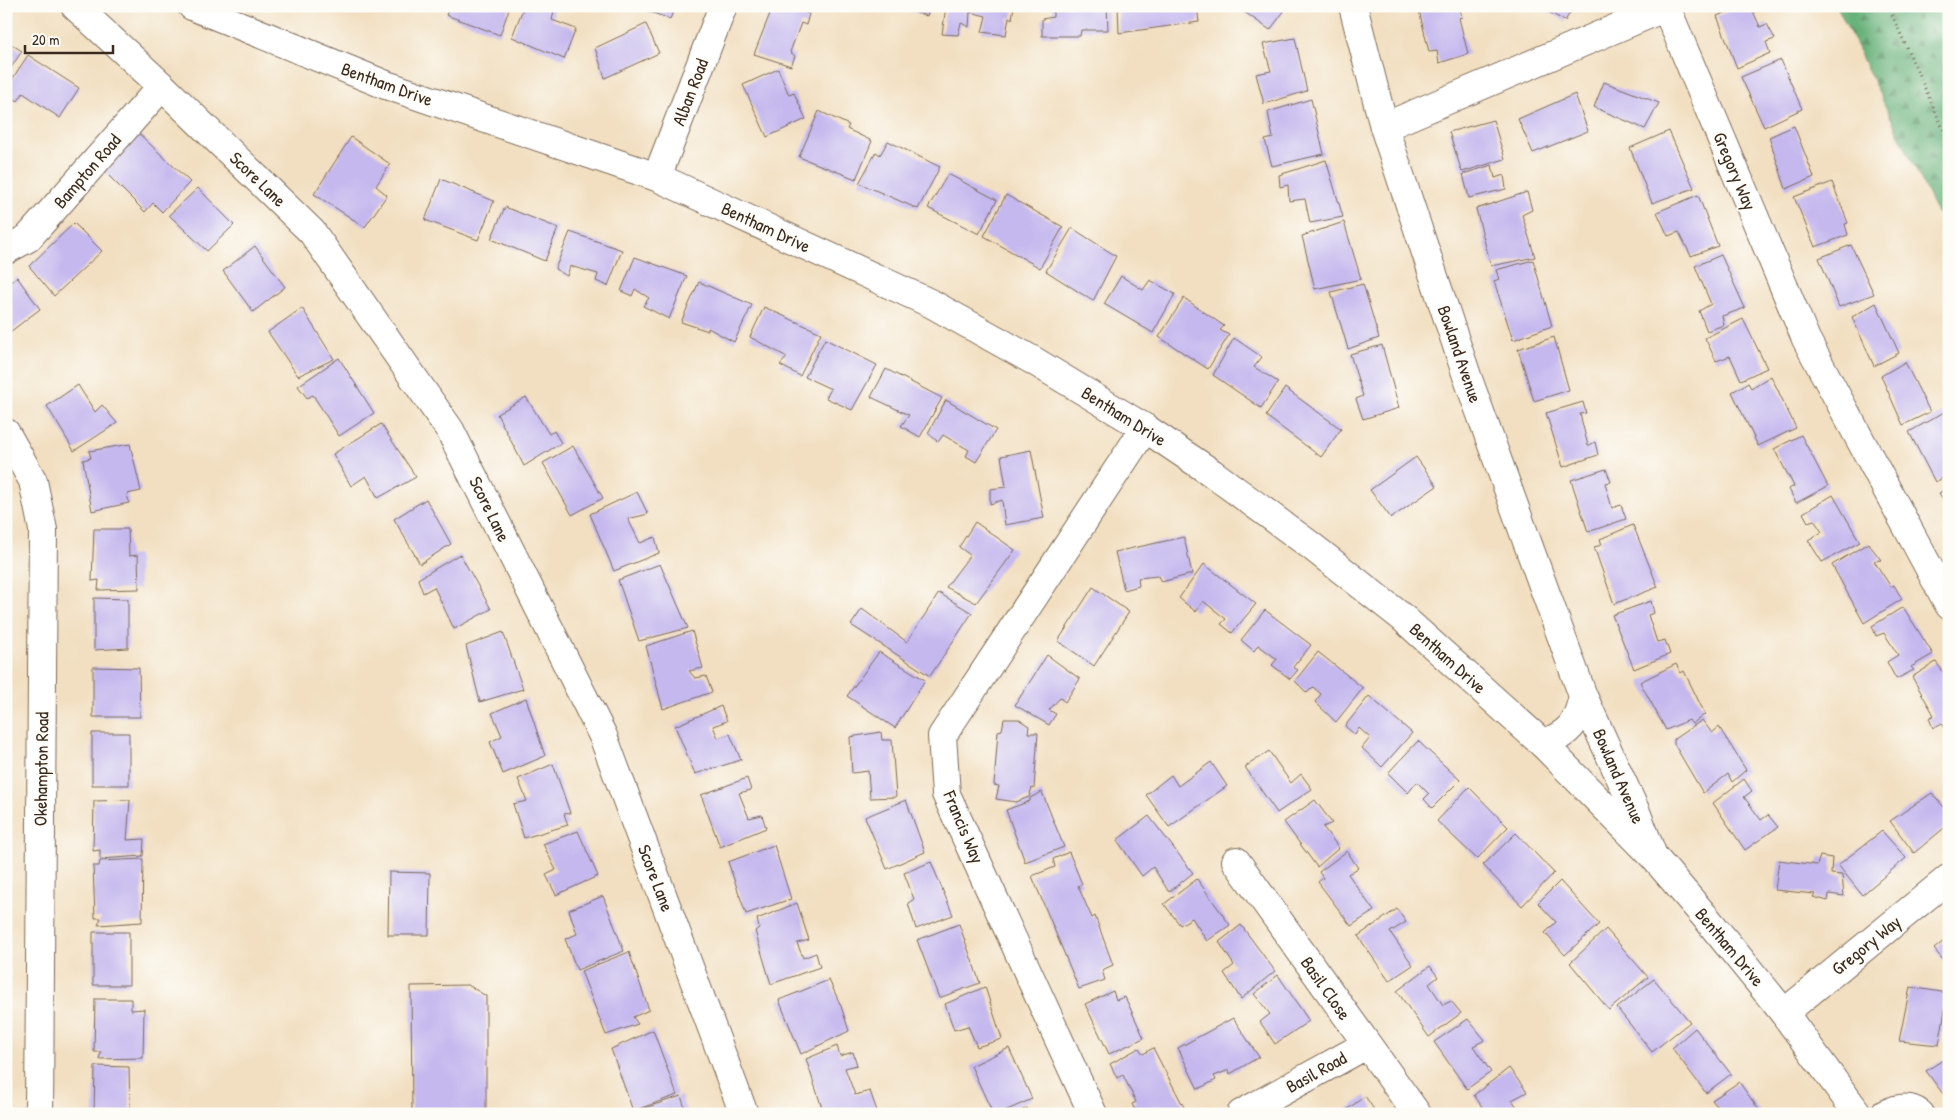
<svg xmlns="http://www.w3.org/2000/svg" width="1955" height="1120" viewBox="0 0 1955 1120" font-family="'Patrick Hand',sans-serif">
  <defs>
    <pattern id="forest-firs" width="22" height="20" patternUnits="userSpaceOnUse" patternTransform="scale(1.25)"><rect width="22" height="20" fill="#65b078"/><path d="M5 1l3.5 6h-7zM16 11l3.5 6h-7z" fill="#548f62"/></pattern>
  </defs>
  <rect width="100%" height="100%" fill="#fdfcf7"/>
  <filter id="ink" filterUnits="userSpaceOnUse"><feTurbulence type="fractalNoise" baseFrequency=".02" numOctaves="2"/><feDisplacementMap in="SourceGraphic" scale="10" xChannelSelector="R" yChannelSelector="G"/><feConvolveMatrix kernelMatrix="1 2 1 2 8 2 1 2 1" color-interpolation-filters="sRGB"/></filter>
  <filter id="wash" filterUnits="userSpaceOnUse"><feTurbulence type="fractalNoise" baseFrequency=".0096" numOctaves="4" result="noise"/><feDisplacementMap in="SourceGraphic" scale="20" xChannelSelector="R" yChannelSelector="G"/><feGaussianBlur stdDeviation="1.12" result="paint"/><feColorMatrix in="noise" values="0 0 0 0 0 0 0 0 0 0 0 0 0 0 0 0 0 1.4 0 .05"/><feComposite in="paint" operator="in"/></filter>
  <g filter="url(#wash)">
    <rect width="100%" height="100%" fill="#f2dfc1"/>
    <path fill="url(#forest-firs)" stroke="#506d4b" d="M1837,6H1945L1949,16V238Z"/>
    <g id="blocks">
      <path fill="#c4b8ee" d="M450,6H510L500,35L446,15Z
        M524,6H555L552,20L576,29L564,59L512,37Z
        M643,6H676L670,19L642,9Z
        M773,6H791L809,14L806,25L801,23L790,52L795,56L791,66L754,54Z
        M894,6H930L927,16Z
        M946,6H1014L1012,19L1009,17L1006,35L982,32L986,16L970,12L969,27L961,23L958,35L942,34Z
        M1053,6H1107L1108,30H1081L1080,36H1042V19L1053,17Z
        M1118,6H1197L1199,22L1119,33Z
        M1236,6H1288L1270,30Z
        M1418,6H1459L1462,17L1459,18L1468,54L1439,63L1437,51L1429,52Z
        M1538,6H1574L1565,21Z
        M1741,6H1751L1760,27L1767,24L1775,39L1766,42L1770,53L1737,68L1717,16Z
        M646,24L659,53L605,78L595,48Z
        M1295,38L1307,91L1264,104L1256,74L1271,71L1263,44Z
        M6,41L22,51L6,75Z
        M28,55L79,88L60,118L23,93L18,101L6,94L9,84Z
        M1781,60L1802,109L1764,127L1741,77Z
        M778,69L789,95L794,93L806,119L767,137L743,85Z
        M1604,82L1659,103L1645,129L1594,107Z
        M1575,94L1588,131L1533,153L1518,119Z
        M1311,99L1324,154L1272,166L1265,140L1273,138L1268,112Z
        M819,111L849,125L847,129L872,141L856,179L799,157Z
        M1493,120L1505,159L1462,172L1449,132Z
        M1794,126L1814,177L1786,189L1769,137Z
        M132,127L190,182L162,212L153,203L145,212L98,165Z
        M1669,131L1694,188L1652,203L1630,148Z
        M351,137L390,164L376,186L387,195L365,227L314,194Z
        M888,141L940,167L918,209L859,183L876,152L880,155Z
        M1326,160L1343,217L1310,223L1305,199L1289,201L1288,185L1280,187L1279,175Z
        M1492,165L1495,178L1504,175L1506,189L1469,198L1463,174Z
        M948,174L997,200L979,234L928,208Z
        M441,179L494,201L478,240L425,220Z
        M1832,182L1848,223L1845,224L1848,235L1815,247L1794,197Z
        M198,188L234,225L207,251L169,215Z
        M1527,192L1532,210L1522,215L1535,257L1491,266L1476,209Z
        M1006,195L1063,227L1040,268L984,236Z
        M1698,195L1718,246L1691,256L1679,232L1668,236L1657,212Z
        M505,207L558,228L545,261L491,239Z
        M1344,222L1361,279L1315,289L1302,236Z
        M74,223L102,251L54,296L29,266Z
        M1072,228L1116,256L1093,301L1046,271Z
        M570,232L622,250L608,286L596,281L598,274L570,266L567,276L555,269Z
        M1851,245L1874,294L1839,307L1819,258Z
        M255,246L285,287L253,312L223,271Z
        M1721,255L1745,308L1722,316L1724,325L1707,331L1699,311L1711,304L1695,266Z
        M635,257L687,276L669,319L643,306L649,298L635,289L632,296L621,291Z
        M1533,260L1552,326L1513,340L1494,281L1499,279L1496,270Z
        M1121,276L1143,290L1150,280L1175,294L1153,333L1104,304Z
        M17,277L40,309L6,335V285Z
        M699,282L752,305L734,342L708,328V331L681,322Z
        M1363,284L1379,338L1348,349L1331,292Z
        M1184,298L1224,326L1220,330L1229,335L1208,369L1159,337Z
        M1876,303L1899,353L1874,366L1852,317Z
        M764,307L821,333L800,376L780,365L787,357L750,337Z
        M302,308L334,359L298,376L268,332Z
        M1743,319L1767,368L1741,380L1730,356L1716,361L1705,338Z
        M1554,337L1569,390L1534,401L1518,349Z
        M1234,338L1262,357L1254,367L1278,382L1261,408L1213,375Z
        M825,339L877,365L852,410L826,398L831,389L805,377Z
        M1382,345L1399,408L1363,419L1356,399L1363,396L1350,354Z
        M339,358L374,413L339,436L313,395L307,398L298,386Z
        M1905,362L1930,412L1903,425L1881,376Z
        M886,369L942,398L920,437L901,426L909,415L871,397Z
        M1771,376L1796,428L1758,446L1732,392L1748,383L1751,388Z
        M78,385L95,412L102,405L117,423L74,451L47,406Z
        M1285,388L1341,429L1321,457L1266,416Z
        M526,397L549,434L554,431L561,443L524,466L497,414Z
        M946,400L996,430L976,462L966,456L969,450L943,435L938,442L928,433Z
        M1583,402L1586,413L1580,414L1588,446L1595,442L1598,455L1563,467L1546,413Z
        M1946,411L1949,417V481L1945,483L1943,478L1935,482L1909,432Z
        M381,424L416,477L378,498L366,476L351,486L333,454Z
        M1801,435L1828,486L1796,503L1789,489L1794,486L1774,449Z
        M130,444L141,491L127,494L129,503L92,511L83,460L91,458L89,451Z
        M573,446L603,498L572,515L543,463Z
        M1031,450L1044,518L1005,525L1002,500L990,504V489L1006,487L1001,456Z
        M1416,457L1437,486L1391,518L1370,490Z
        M1606,469L1611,482L1605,483L1612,508L1621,505L1626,519L1588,532L1571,480Z
        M1949,488V509L1939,493Z
        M637,492L648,514L628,519L640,543L655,537L659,553L614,571L590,514Z
        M1833,495L1860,542L1822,562L1808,540L1822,532L1814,520L1808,522L1803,513Z
        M426,499L451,544L420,564L394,519Z
        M975,522L1015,550L976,603L946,587L970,555L959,547Z
        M1633,525L1658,587L1614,604L1594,547L1602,545L1600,539Z
        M94,529H128L129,556L138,555L139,589L98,590L99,580L92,581Z
        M1184,537L1192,574L1161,582L1158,576L1138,578L1139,586L1124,590L1115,552Z
        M1868,543L1881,560L1874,561L1891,587L1894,585L1902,599L1864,623L1832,565Z
        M460,554L491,609L454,629L434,587L423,593L418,579Z
        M660,564L688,628L639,641L618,580Z
        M1204,564L1256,604L1232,633L1221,624L1226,619L1203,601L1196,612L1179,598Z
        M1093,587L1129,612L1094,666L1058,641Z
        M939,593L972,613L930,676L851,625L862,609L907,642Z
        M94,598L128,599V648L94,650Z
        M1651,601L1654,613L1648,615L1657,642L1665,640L1670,654L1634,669L1612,615Z
        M1903,607L1933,654L1911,667L1914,670L1896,679L1887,662L1898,655L1884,633L1876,636L1872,626Z
        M1265,610L1311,645L1293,667L1298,670L1290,679L1272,665L1277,659L1258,645L1254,651L1241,640Z
        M692,631L703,668L689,671L695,678L706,676L712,692L663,709L646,646Z
        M503,632L523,689L480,702L466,646Z
        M879,652L925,680L895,728L847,696Z
        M1318,652L1363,688L1336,722L1315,702L1321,694L1313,687L1307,693L1295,681Z
        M1047,655L1080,679L1065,702L1060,698L1049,710L1056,714L1049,725L1015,705Z
        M1936,662L1949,680V731L1947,732L1942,723L1933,728L1929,718L1934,715L1912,677Z
        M1676,664L1681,673L1684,671L1705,714L1692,724L1689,720L1666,730L1640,682Z
        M93,667L139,668L140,717H93Z
        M1369,696L1412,733L1382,767L1362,748L1370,738L1359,728L1355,735L1345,726Z
        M526,698L545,756L503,774L490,742L502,736L492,713Z
        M721,706L727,721L713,726L718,738L730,734L741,760L695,774L675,726Z
        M1004,719H1018L1029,726L1028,733H1038L1034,789L1032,788L1029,797L1016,802L996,799L999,786L994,785L998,731L1002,730Z
        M1702,720L1712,733L1719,727L1746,770L1732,782L1728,774L1703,793L1674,744V739Z
        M881,732L882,740H892L896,797L870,798L868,771L852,773L850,737Z
        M92,733H129V785H92Z
        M1418,741L1460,780L1432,808L1424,799L1429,794L1417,782L1408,793L1388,773Z
        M1269,751L1291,783L1301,774L1312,789L1277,813L1245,767Z
        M1211,762L1227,786L1169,827L1146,795L1171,775L1178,786Z
        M553,764L570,813L564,814L568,825L524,838L513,804L527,801L518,779Z
        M747,778L751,790L739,793L749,818L762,815L766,828L720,847L701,795Z
        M1744,779L1752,791L1744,797L1761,820L1768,815L1778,827L1745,850L1713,803Z
        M1947,779H1949V798L1945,797Z
        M1469,787L1508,827L1477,859L1437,821Z
        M1042,792L1064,847L1025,862L1006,810L1030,801V798Z
        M1932,793L1949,813V824L1914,853L1890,821Z
        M130,800L127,840L144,839L143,856L100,859V850L93,851L94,801Z
        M906,800L925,852L887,869L865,817Z
        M1315,800L1332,823L1323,827L1339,848L1317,867L1284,822Z
        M1149,816L1193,873L1169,892L1153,867L1142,876L1117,840Z
        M578,831L598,876L556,895L546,875L556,870L543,844Z
        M1882,831L1906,858L1862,895L1838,865Z
        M1516,833L1554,873L1522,906L1483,865Z
        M774,845L791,899L746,914L728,862Z
        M1347,851L1358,868L1348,874L1374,911L1351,926L1318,882L1323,878L1319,872Z
        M1069,852L1082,884L1078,886L1092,918L1095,916L1113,965L1102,970L1105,980L1079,989L1032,876L1055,867L1053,859Z
        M1820,856L1832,858L1831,874L1842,875L1844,896L1829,894L1828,901L1813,897L1815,894L1775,890L1779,860L1817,865Z
        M143,859L142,922L98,925L101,918H95L93,866H99L100,861Z
        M931,862L953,915L916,929L908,903L914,899L904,873Z
        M389,872L430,873L429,935H388Z
        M1197,879L1230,925L1207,941L1192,918L1180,925L1164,904Z
        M1560,881L1599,924L1565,955L1545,933L1556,922L1538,903Z
        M603,896L624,951L577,970L565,939L577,934L569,910Z
        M797,903L809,940L797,943L803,958L816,953L820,967L771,984L755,931L759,928L757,919Z
        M1397,909L1406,922L1390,932L1413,965L1389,981L1358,936Z
        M959,924L980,983L939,998L917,940Z
        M1241,925L1275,971L1241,999L1224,973L1234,965L1219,942Z
        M1606,929L1648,977L1609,1010L1570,963Z
        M93,932H129V985H93Z
        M1949,937V967L1934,949Z
        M629,952L649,1010L633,1017L638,1024L606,1035L581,971Z
        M1430,966L1438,977L1429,984L1443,1005L1451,1001L1461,1013L1429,1037L1397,991Z
        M1278,975L1309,1021L1275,1044L1260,1022L1270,1014L1254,994Z
        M1654,979L1690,1022L1652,1052L1617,1008Z
        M829,980L841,1006L849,1031L801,1054L779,1000Z
        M468,985L486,996V1114H412L411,986Z
        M985,987L1002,1039L977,1047L968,1026L954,1030L945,1004Z
        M1910,987L1948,993L1939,1045L1899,1041Z
        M1113,991L1116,1000L1125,997L1144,1038L1109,1054L1085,1004Z
        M95,999H131V1010L144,1009L143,1058L99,1059L101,1052H94Z
        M1233,1018L1259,1057L1230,1074L1229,1070L1214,1076L1216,1080L1198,1089L1178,1048Z
        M1468,1019L1485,1040L1473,1046L1491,1072L1467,1089L1434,1042Z
        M1695,1028L1731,1074L1706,1093L1672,1048Z
        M653,1030L677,1095L633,1111L611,1049Z
        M837,1046L840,1056L853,1052L857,1065L845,1068L855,1095L870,1091L877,1111L869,1114H824L806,1059Z
        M1009,1048L1032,1099L998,1114H993L971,1066Z
        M1139,1048L1143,1054L1153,1048L1186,1111L1179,1114H1137L1132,1104L1136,1102L1123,1075L1117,1078L1110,1064Z
        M1949,1056V1102L1926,1071Z
        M95,1066L129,1067L130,1114H94Z
        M1509,1068L1527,1092L1512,1100L1522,1114H1487L1474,1095Z
        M1739,1082L1762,1114H1723L1712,1100Z
        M681,1096L687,1114H630V1113Z
        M1365,1096L1377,1114H1341Z
        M1027,1108L1030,1114H1015Z"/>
    </g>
  </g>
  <g filter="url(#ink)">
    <use href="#blocks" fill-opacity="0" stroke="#7b6957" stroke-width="1"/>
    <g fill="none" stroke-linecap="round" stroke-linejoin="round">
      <defs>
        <path id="minor" d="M75,6L162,86L312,232L450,430L603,736L744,1114
          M1353,6L1384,127L1467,376L1583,696L1636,812L1653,856
          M1384,127L1666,7L1806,339L1949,605
          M657,177L723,6
          M6,250L28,238L162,86
          M6,433L33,481L43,530L39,1114
          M1543,744C1570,733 1577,724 1583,696
          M1236,861L1417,1114
          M1784,1013L1949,878
          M1093,1114L946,794L942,736L1145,428
          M1241,1114L1366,1045
          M1885,1114C1897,1108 1909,1105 1920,1114"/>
        <path id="tertiary" d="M192,6L386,85L657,177L932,304L1034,361L1145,428L1212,473L1310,545L1403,618L1543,744L1653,856L1708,920L1784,1013L1858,1114"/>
      </defs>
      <use href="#minor" stroke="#7b6957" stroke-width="30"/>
      <use href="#tertiary" stroke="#7b6957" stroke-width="30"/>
      <path stroke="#7b6957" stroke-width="3" stroke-dasharray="1 4" stroke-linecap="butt" d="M1888,6L1949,142"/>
      <use href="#minor" stroke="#fff" stroke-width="28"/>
      <use href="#tertiary" stroke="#fff" stroke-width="28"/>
    </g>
  </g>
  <g text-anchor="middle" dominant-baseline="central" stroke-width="4" stroke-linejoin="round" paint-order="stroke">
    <g font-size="18" fill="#3b2a1e" stroke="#fdfcf7">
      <text transform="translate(387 84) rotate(20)">Bentham Drive</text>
      <text transform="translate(690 92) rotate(-69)">Alban Road</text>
      <text transform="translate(87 171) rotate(-49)">Bampton Road</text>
      <text transform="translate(1735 171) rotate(67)">Gregory Way</text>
      <text transform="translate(258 179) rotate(44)">Score Lane</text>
      <text transform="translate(766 227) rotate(25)">Bentham Drive</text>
      <text transform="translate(1460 354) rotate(71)">Bowland Avenue</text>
      <text transform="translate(1124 416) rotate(32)">Bentham Drive</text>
      <text transform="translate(490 509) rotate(64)">Score Lane</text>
      <text transform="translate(1448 658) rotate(42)">Bentham Drive</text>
      <text transform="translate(41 769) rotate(-89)">Okehampton Road</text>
      <text transform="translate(1619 776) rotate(66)">Bowland Avenue</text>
      <text transform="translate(964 827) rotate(67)">Francis Way</text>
      <text transform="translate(656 878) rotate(69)">Score Lane</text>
      <text transform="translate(1866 945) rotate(-39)">Gregory Way</text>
      <text transform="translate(1730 947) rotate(50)">Bentham Drive</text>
      <text transform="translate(1326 988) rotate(55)">Basil Close</text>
      <text transform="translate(1316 1072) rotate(-29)">Basil Road</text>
    </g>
  </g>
  <rect width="1955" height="1120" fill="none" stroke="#fdfcf7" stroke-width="25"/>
  <path d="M25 45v8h88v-8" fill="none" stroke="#3b2a1e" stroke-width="2.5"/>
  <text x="32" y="45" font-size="15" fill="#3b2a1e" stroke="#fdfcf7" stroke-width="4" paint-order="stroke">20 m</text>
</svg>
